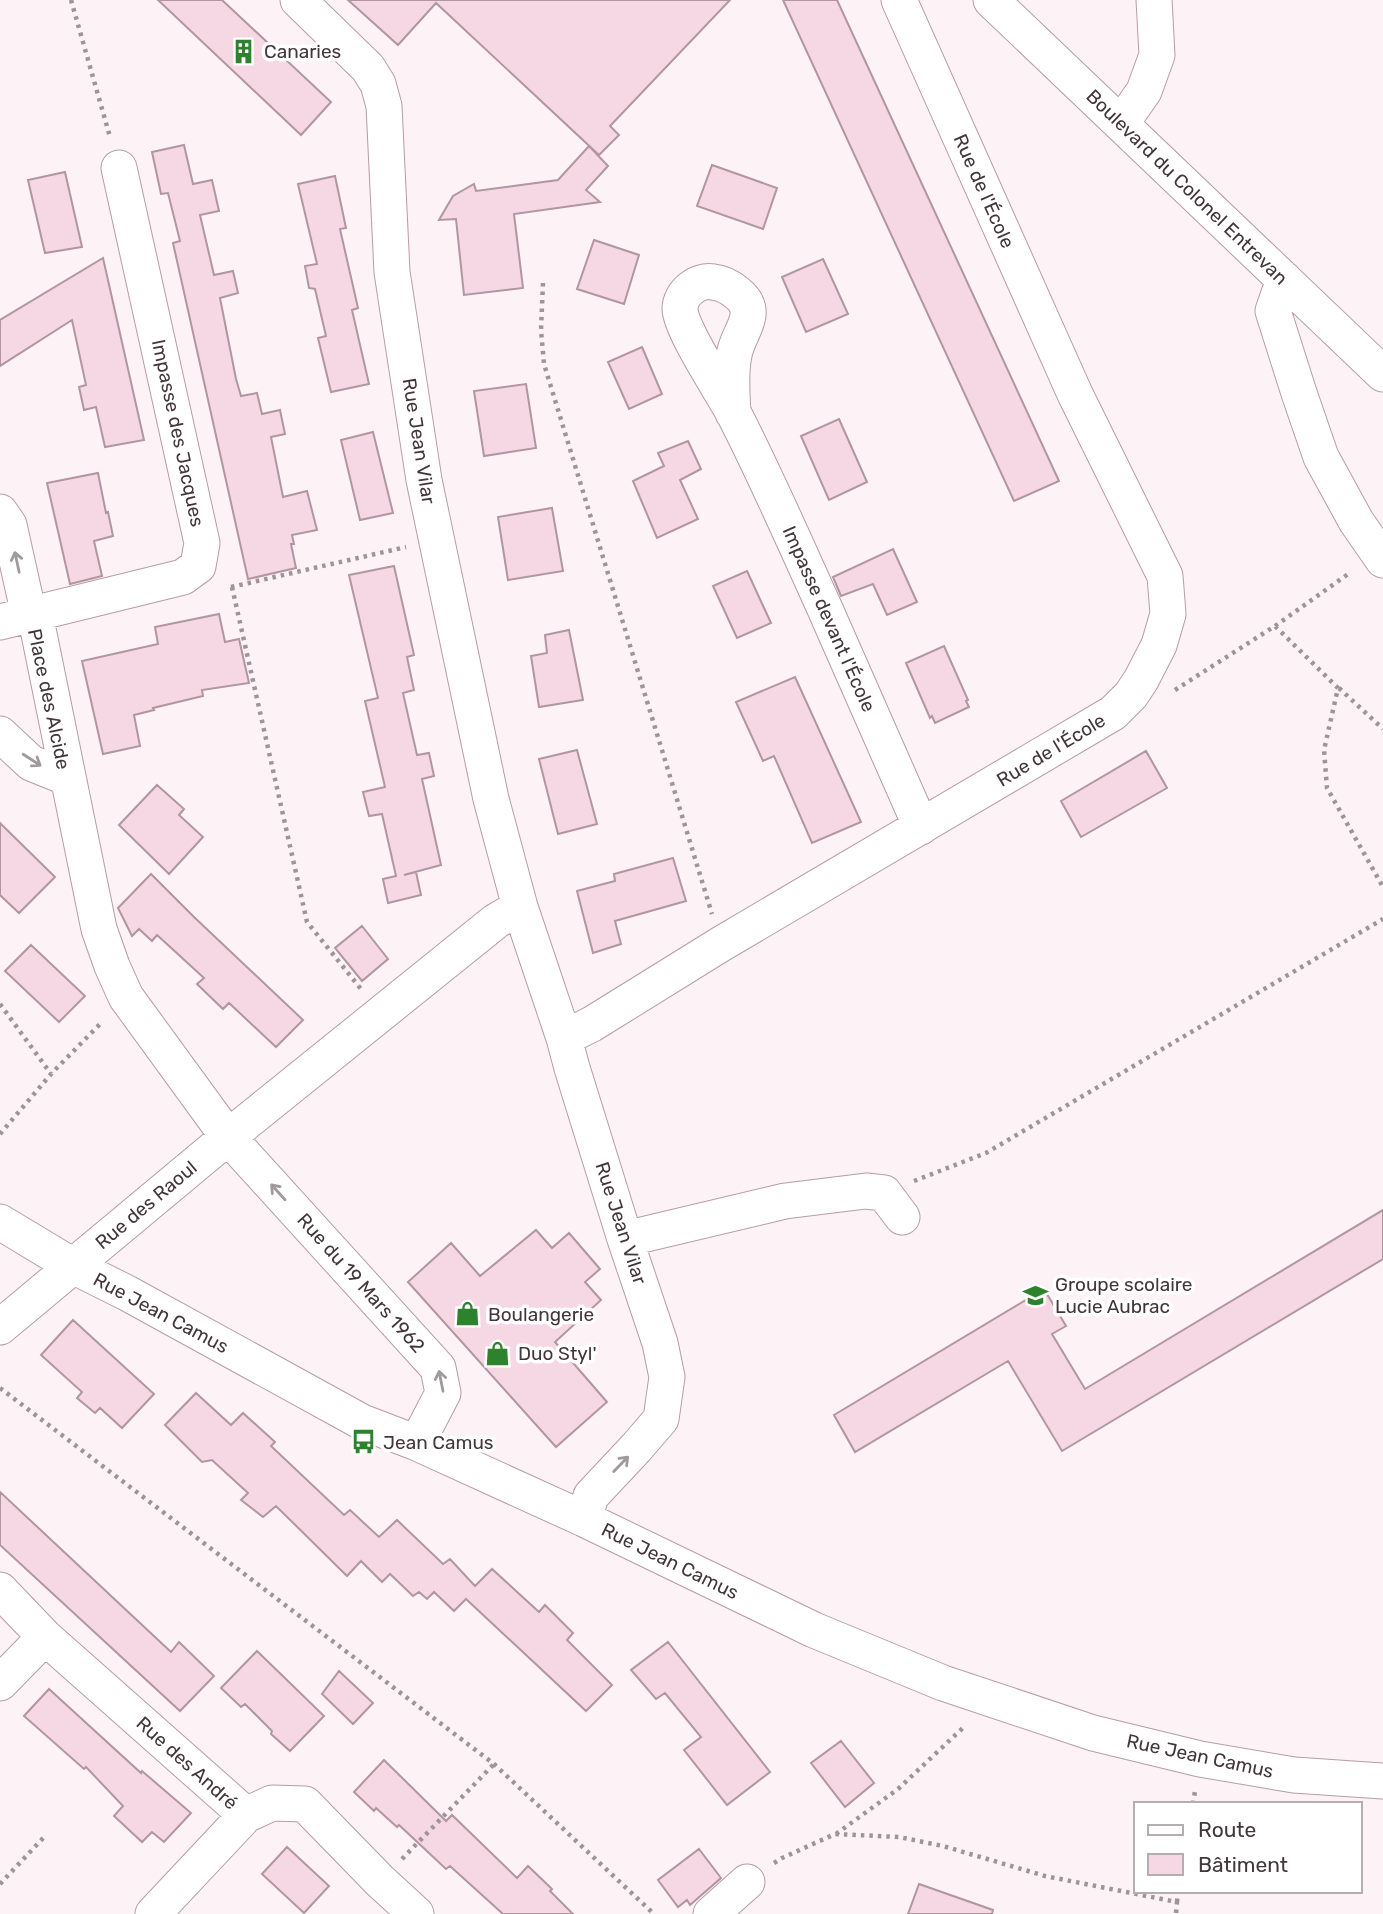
<svg xmlns="http://www.w3.org/2000/svg" width="1383" height="1914" viewBox="0 0 1383 1914" font-family="Rubik,sans-serif">
  <rect width="100%" height="100%" fill="#fdf2f6"/>
  <path fill="#f5d8e3" stroke="#b196a0" stroke-width="2" d="M158,0H222L331,102L301,135Z
    M348,0H730L610,126L619,135L599,155L436,3L398,45Z
    M783,0H837L1059,481L1014,501Z
    M184,145L193,184L212,180L219,211L200,215L214,275L233,271L238,293L220,298L236,379L241,396L257,393L262,414L280,410L285,434L271,437L283,497L307,491L317,530L292,535L294,544H291L296,568L248,579L173,243L180,241L168,193L161,194L152,152Z
    M589,146L608,166L586,190L600,202L514,214L523,288L464,295L456,219L439,220L453,196L474,184L476,191L558,180Z
    M712,165L777,188L763,229L697,206Z
    M65,172L82,247L45,253L28,180Z
    M335,176L346,228L340,229L358,308L352,310L369,384L331,392L318,338L326,336L315,289L309,288L305,266L317,264L298,184Z
    M594,240L639,255L624,304L577,289Z
    M103,258L144,440L105,447L96,407L84,410L79,387L86,385L72,320L0,366V320Z
    M823,259L848,314L806,332L782,277Z
    M642,347L662,394L629,409L608,362Z
    M526,384L536,448L484,456L474,391Z
    M839,419L867,482L829,500L801,436Z
    M373,432L393,513L360,520L341,440Z
    M688,441L701,469L680,480L698,519L657,538L633,481L664,466L658,453Z
    M98,473L106,513L108,512L113,536L94,541L102,576L70,584L47,483Z
    M552,508L563,571L508,580L498,517Z
    M893,549L917,602L887,615L873,584L841,596L833,577Z
    M394,566L414,655L407,657L414,690L403,693L417,755L429,753L434,776L422,779L441,865L404,875L416,872L421,895L388,903L383,879L396,876L382,814L369,816L363,792L385,787L365,701L378,698L349,575Z
    M747,571L771,623L737,638L713,586Z
    M219,614L225,642L239,639L249,683L202,690L203,696L153,708L154,710L134,715L140,746L103,754L82,661L158,644L155,627Z
    M569,630L583,700L539,707L531,656L547,653L545,635Z
    M944,646L968,700L966,701L969,707L935,723L932,716L930,718L906,663Z
    M795,677L861,822L812,843L774,756L763,761L736,702Z
    M577,750L597,824L558,834L539,759Z
    M1146,751L1167,788L1081,837L1061,801Z
    M157,785L184,809L179,815L203,837L169,874L119,825Z
    M0,823L55,877L19,913L0,895Z
    M673,858L686,901L615,921L621,944L593,953L577,891L615,881L614,874Z
    M151,874L194,917L303,1020L276,1047L229,1003L223,1009L197,984L204,978L157,935L152,941L139,929L132,936L118,908Z
    M362,926L388,959L362,981L335,948Z
    M31,945L85,996L59,1022L5,971Z
    M1383,1210V1259L1062,1451L1008,1361L855,1452L834,1415L1044,1289L1066,1326L1052,1334L1085,1389Z
    M536,1230L552,1248L569,1233L600,1269L585,1282L601,1300L555,1342L607,1402L556,1447L408,1282L451,1243L480,1276Z
    M73,1320L154,1394L122,1428L100,1408L95,1413L77,1398L82,1392L41,1355Z
    M196,1393L231,1425L243,1413L275,1442L271,1446L344,1515L350,1510L379,1537L397,1520L443,1564L450,1559L475,1586L492,1569L539,1612L545,1605L573,1633L567,1640L612,1685L586,1711L466,1599L454,1611L434,1592L427,1599L419,1592L413,1596L390,1574L382,1582L361,1561L347,1576L276,1506L263,1517L241,1500L248,1493L212,1460L202,1462L165,1425Z
    M0,1492L171,1652L179,1642L214,1676L180,1711L0,1545Z
    M668,1642L770,1772L727,1805L684,1750L701,1737L665,1693L656,1699L631,1670Z
    M257,1651L324,1716L290,1751L271,1734L272,1731L245,1704L241,1707L221,1688Z
    M339,1671L373,1703L353,1724L322,1694Z
    M49,1689L141,1773L142,1771L191,1813L164,1842L152,1832L142,1842L114,1816L123,1806L86,1767L84,1769L24,1716Z
    M841,1741L874,1783L845,1807L811,1763Z
    M384,1760L446,1821L452,1815L517,1878L528,1866L552,1889L550,1891L573,1914H503L450,1866L446,1869L399,1825L397,1827L376,1808L374,1811L354,1792Z
    M287,1847L329,1886L304,1913L262,1874Z
    M699,1849L721,1878L690,1905L687,1900L678,1907L658,1880Z
    M919,1884L993,1910L992,1914H908Z"/>
  <g fill="none" stroke-linecap="round" stroke-linejoin="round">
    <defs>
      <path id="minor" d="M991,0L1383,374
        M1121,124L1144,91L1157,55L1154,0
        M1284,279L1273,311L1299,393L1321,457L1356,521L1383,560
        M733,413C732,393 730,374 734,355C738,331 762,313 737,293C730,287 722,283 713,282C698,279 680,293 680,309C681,330 721,390 733,412C766,476 795,543 825,609C857,682 889,754 921,827
        M0,512L9,525L29,615L38,629L99,929L112,966L126,997L228,1137L438,1368L443,1393L417,1443
        M0,622L183,577L198,566L202,543L119,168
        M0,734L31,763L68,778
        M520,907L564,1038L572,1068L625,1239L660,1343L667,1377L661,1419L636,1448L591,1496L584,1519
        M564,1038L592,1024L721,944L1113,713L1131,695L1141,680L1159,645L1168,614L1165,576L1075,394L899,0
        M0,1222L73,1266L127,1293L362,1422L417,1443L584,1519L814,1630L943,1683L1093,1733L1200,1759L1294,1775L1383,1781
        M625,1239L785,1201L866,1191L884,1193L902,1217
        M0,1327L228,1137L496,921L520,907L491,799L424,480L392,272L384,106L378,84L368,68L298,0
        M0,1590L45,1637L246,1815L272,1803L305,1804L380,1881L416,1914
        M0,1683L45,1637
        M153,1914L246,1815
        M711,1914L747,1882"/>
    </defs>
    <use href="#minor" stroke="#b79ca6" stroke-width="37"/>
    <path stroke="#9f9498" stroke-width="4.5" stroke-dasharray="3.5 5" stroke-linecap="butt" d="M71,0L110,137
      M543,283L541,330L544,364L712,914
      M231,587L406,547
      M232,587L307,922L361,989
      M1275,626L1351,572
      M1339,688L1383,729
      M1175,690L1275,626L1338,688L1324,750L1327,788L1383,887
      M0,1004L51,1074
      M0,1134L51,1074L103,1021
      M914,1181L986,1153L1383,919
      M0,1388L494,1764L654,1914
      M1193,1804L1195,1791
      M836,1834L898,1789L966,1725
      M402,1859L494,1764
      M774,1863L782,1858L835,1834L899,1837L943,1846L1045,1876L1177,1902L1176,1914
      M0,1884L46,1835
      M1177,1902L1178,1891"/>
    <use href="#minor" stroke="#fff" stroke-width="35"/>
  </g>
  <defs><path id="oneway-shaft" d="M-6 0H5M1.5-3L5.5 0L1.5 3" fill="none" stroke-width="1.6" stroke-linecap="round" stroke-linejoin="round" transform="scale(1.75)"/></defs>
  <g stroke="#a09a9d">
    <use href="#oneway-shaft" transform="translate(17 562) rotate(-102)"/>
    <use href="#oneway-shaft" transform="translate(32 760) rotate(33)"/>
    <use href="#oneway-shaft" transform="translate(278 1192) rotate(-132)"/>
    <use href="#oneway-shaft" transform="translate(441 1381) rotate(-101)"/>
    <use href="#oneway-shaft" transform="translate(621 1464) rotate(-46)"/>
  </g>
  <defs>
    <symbol id="building-bare" viewBox="-9 -9 18 18"><path d="M-4-6H4V6H1V3H-1V6H-4ZM-2.5-4.3h1.7v1.8h-1.7ZM.8-4.3h1.7v1.8H.8ZM-2.5-1h1.7V.8h-1.7ZM.8-1h1.7V.8H.8Z" fill="#2e822e" stroke="#fff" stroke-width="2.5" paint-order="stroke"/></symbol>
    <symbol id="school-bare" viewBox="-9 -9 18 18"><path d="M0-5L7-2L0 1L-7-2ZM-4 1L0 2.5L4 1V4Q0 6-4 4Z" fill="#2e822e" stroke="#fff" stroke-width="2.5" paint-order="stroke"/></symbol>
    <symbol id="shop-bare" viewBox="-9 -9 18 18"><path d="M-5-2.5h2.3a2.7 3.5 0 0 1 5.4 0H5L5.5 6h-11ZM-1.5-2.5h3a1.5 2.3 0 0 0-3 0Z" fill="#2e822e" stroke="#fff" stroke-width="2.5" paint-order="stroke"/></symbol>
    <symbol id="bus-bare" viewBox="-9 -9 18 18"><path d="M-5-6H5V4H4V6H2V4H-2V6H-4V4H-5ZM-3.5-4V0h7V-4ZM-3.5 1.2v1.5H-2V1.2ZM2 1.2v1.5H3.5V1.2Z" fill="#2e822e" stroke="#fff" stroke-width="2.5" paint-order="stroke"/></symbol>
  </defs>
  <g fill-rule="evenodd">
    <use href="#building-bare" x="226" y="34" width="35" height="35"/>
    <use href="#school-bare" x="1018" y="1278" width="35" height="35"/>
    <use href="#shop-bare" x="450" y="1296" width="35" height="35"/>
    <use href="#shop-bare" x="480" y="1336" width="35" height="35"/>
    <use href="#bus-bare" x="346" y="1424" width="35" height="35"/>
  </g>
  <g text-anchor="middle" dominant-baseline="central" stroke-width="7" stroke-linejoin="round" paint-order="stroke">
    <g font-size="19" fill="#42363b" stroke="#fff" text-anchor="start">
      <text x="264" y="51">Canaries</text>
      <text x="1055" y="1284">Groupe scolaire<tspan x="1055" dy="22">Lucie Aubrac</tspan></text>
      <text x="488" y="1314">Boulangerie</text>
      <text x="518" y="1353">Duo Styl'</text>
      <text x="383" y="1442">Jean Camus</text>
    </g>
    <g font-size="19" fill="#42363b" stroke="#fff">
      <text transform="translate(1187 187) rotate(44)">Boulevard du Colonel Entrevan</text>
      <text transform="translate(984 191) rotate(66)">Rue de l'École</text>
      <text transform="translate(178 433) rotate(78)">Impasse des Jacques</text>
      <text transform="translate(419 441) rotate(81)">Rue Jean Vilar</text>
      <text transform="translate(829 619) rotate(66)">Impasse devant l'École</text>
      <text transform="translate(49 699) rotate(78)">Place des Alcide</text>
      <text transform="translate(1051 750) rotate(-31)">Rue de l'École</text>
      <text transform="translate(146 1205) rotate(-40)">Rue des Raoul</text>
      <text transform="translate(621 1223) rotate(72)">Rue Jean Vilar</text>
      <text transform="translate(361 1283) rotate(48)">Rue du 19 Mars 1962</text>
      <text transform="translate(161 1313) rotate(28)">Rue Jean Camus</text>
      <text transform="translate(670 1561) rotate(26)">Rue Jean Camus</text>
      <text transform="translate(1200 1756) rotate(12)">Rue Jean Camus</text>
      <text transform="translate(187 1763) rotate(42)">Rue des André</text>
    </g>
  </g>
  <rect x="1134" y="1802" width="228" height="91" fill="#ffffff" stroke="#b3afb1" stroke-width="2"/>
  <rect x="1148" y="1825" width="35" height="10" fill="#ffffff" stroke="#b3afb1" stroke-width="2"/>
  <text x="1198" y="1837" font-size="21" fill="#42363b">Route</text>
  <rect x="1148" y="1854" width="35" height="21" fill="#f5d8e3" stroke="#b3afb1" stroke-width="2"/>
  <text x="1198" y="1872" font-size="21" fill="#42363b">Bâtiment</text>
</svg>
